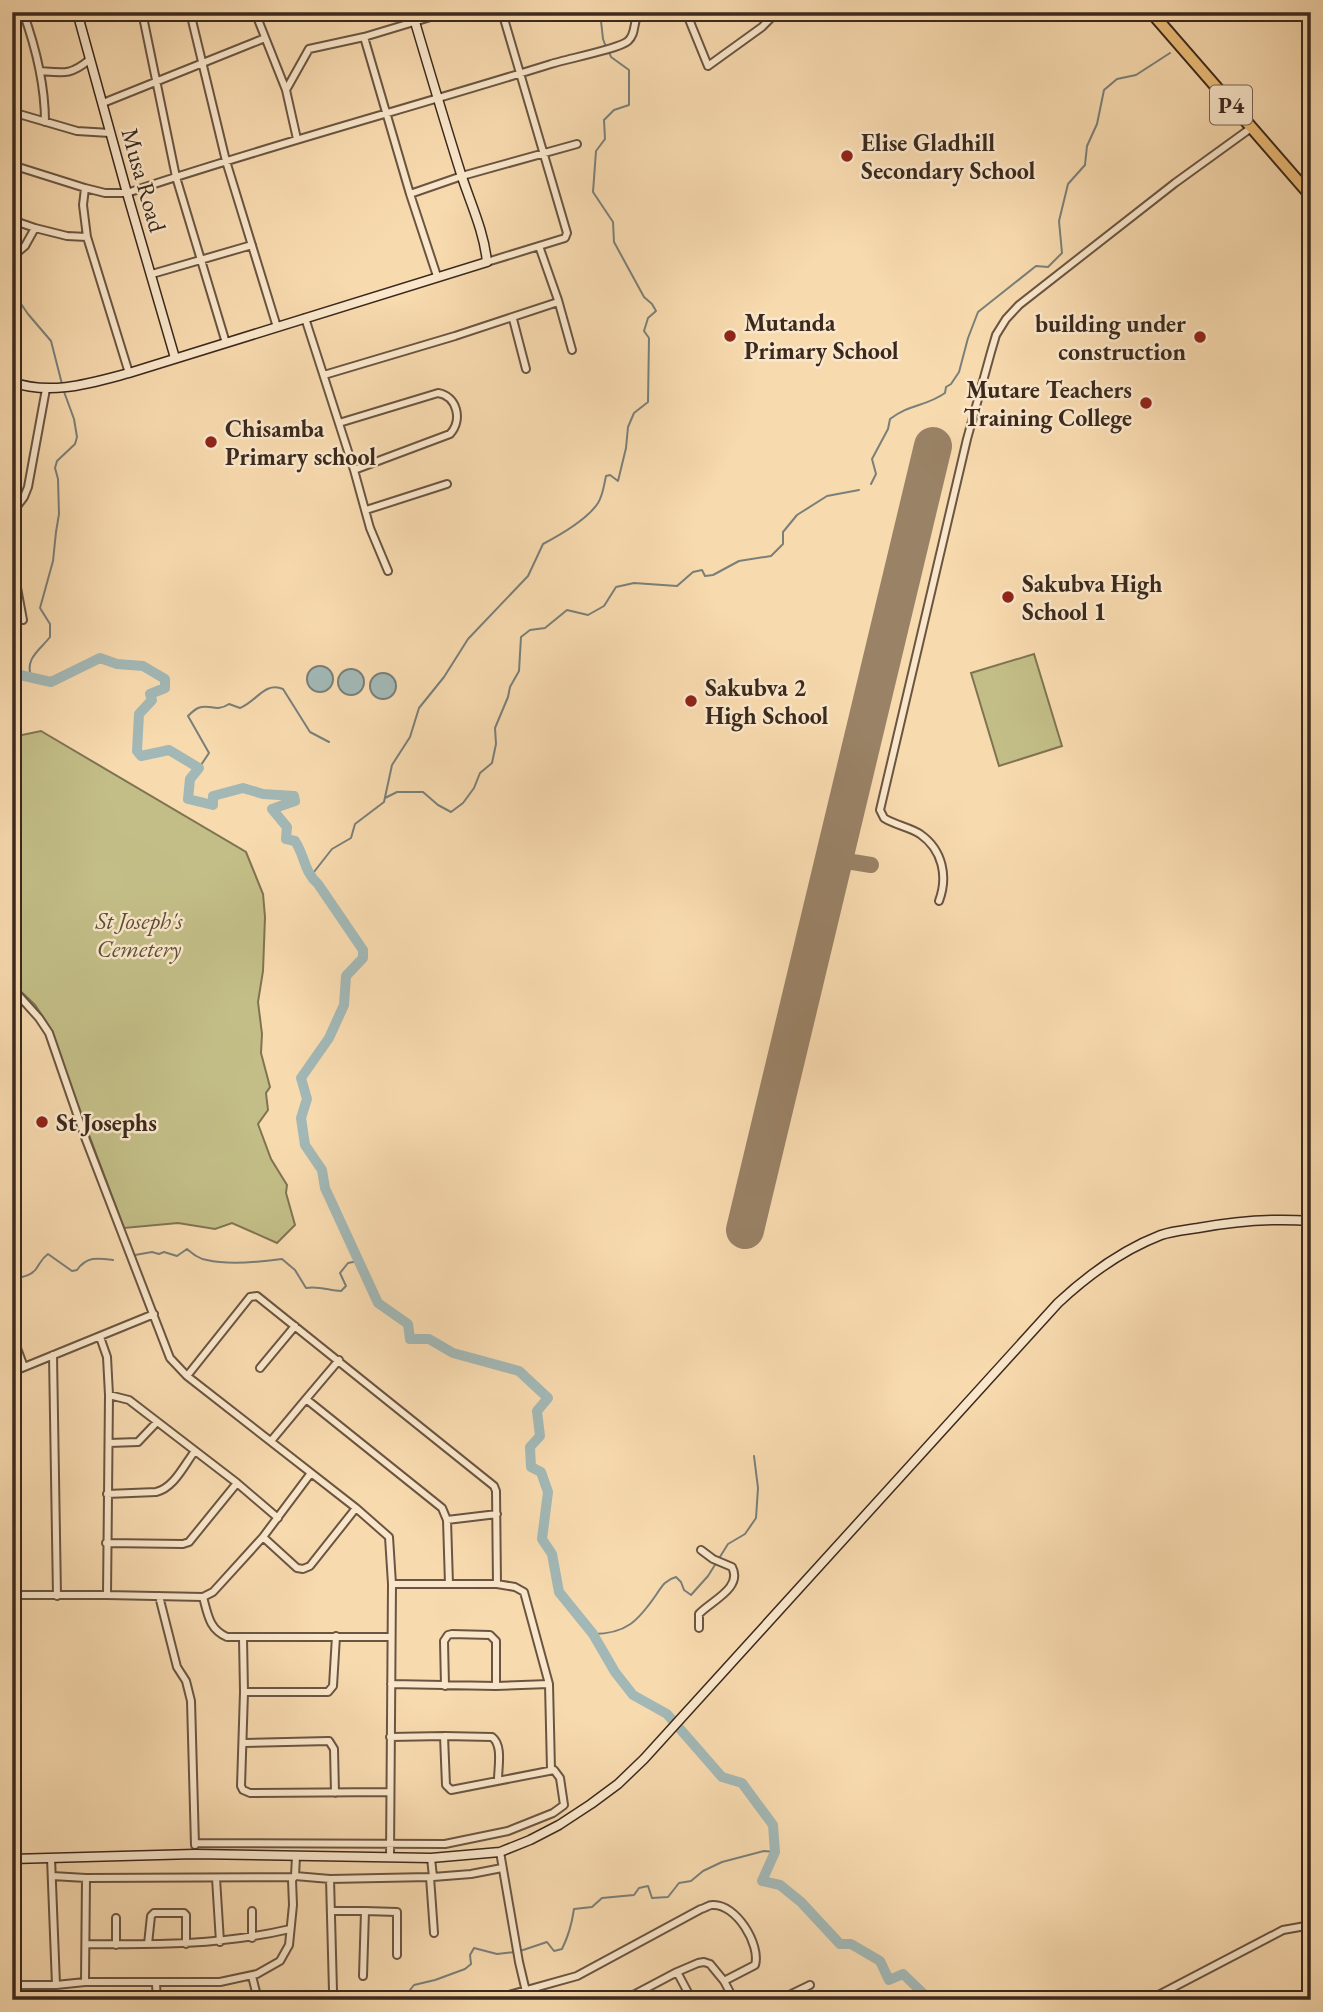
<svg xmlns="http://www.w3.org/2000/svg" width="1323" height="2012" viewBox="0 0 1323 2012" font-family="'EB Garamond',serif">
  <rect width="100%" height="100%" fill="#f8daaf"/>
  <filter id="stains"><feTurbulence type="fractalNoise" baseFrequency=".00286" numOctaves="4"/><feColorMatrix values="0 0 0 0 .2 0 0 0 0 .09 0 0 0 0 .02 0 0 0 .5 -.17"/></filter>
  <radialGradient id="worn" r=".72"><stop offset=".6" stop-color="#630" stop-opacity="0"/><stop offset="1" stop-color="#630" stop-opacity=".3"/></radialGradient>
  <path fill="#c3be87" stroke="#7f7452" stroke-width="2" d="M1034,654L1062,746L999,766L971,673Z
    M41,731L246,852L263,894L265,917L263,971L258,1002L262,1034L261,1053L270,1087L266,1093L268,1110L258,1124L271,1159L287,1185L286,1193L295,1225L277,1243L232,1223L215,1229L178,1223L124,1228L47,1023L35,1005L12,983V737Z"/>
  <path fill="#a2b8b6" stroke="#797f79" stroke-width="2" d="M307 679a13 13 0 1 1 26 0a13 13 0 1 1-26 0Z
    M338 682a13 13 0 1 1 26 0a13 13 0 1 1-26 0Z
    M370 686a13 13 0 1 1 26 0a13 13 0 1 1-26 0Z"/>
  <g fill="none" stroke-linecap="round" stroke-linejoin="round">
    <path stroke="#797f79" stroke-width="2" d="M600,12L603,39L606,47
      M12,291L28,314L51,341L62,384
      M871,484L876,474L872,459L888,429L890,419C909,404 925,407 945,393L946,387L951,384L959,372L968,338L978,312L1036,266L1048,267L1062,253L1059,221L1068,184L1085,165L1087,146L1097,124L1104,90L1117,79L1136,75L1170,53
      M31,677C25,658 39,651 50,637V624L40,608L53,561L56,532L59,514L58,479L55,468L57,461L75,444L77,437L74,419L63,389
      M199,768L209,753L188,716C191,713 194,710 198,708C210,703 216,713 229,704L240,708C256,702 265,681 283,689L310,732L329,742
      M385,798L397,792H423L438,805L451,812L463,803L474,788L480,773L492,763L496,744L495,728L508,697L510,687L519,671L521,637L530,630L545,628L567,610L588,615L604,606L616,587L634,583L677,586L693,572L702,570L705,576L713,575L739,561L771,556L783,544V532L797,515L827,496L859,490
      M310,877L332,849L351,838L355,824L384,802L392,765L410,737L419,708L444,677L468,639L528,576L543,544C560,535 587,520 598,503C603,495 604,485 606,476L610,475L618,481L626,448L628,427L634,413L648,402L649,338L644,331L648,318L656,311L652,304L644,297L614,242L613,222L593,192L596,151L605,139L604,120L614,110L629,105V70L611,57L609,52
      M135,1255L152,1252L159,1254L164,1252L177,1256L187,1249C193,1254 199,1259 207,1260C228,1265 260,1262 282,1259L295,1270L306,1288C319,1286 328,1290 341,1291L346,1286L340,1273L348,1263L358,1261
      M12,1279C21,1278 31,1276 36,1269C41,1262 41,1259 48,1254L72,1271L77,1270C87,1256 98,1258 113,1260
      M593,1634C626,1634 638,1621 656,1595C662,1586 665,1580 676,1577L681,1582L684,1590L691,1595L708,1576L728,1544L745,1534L756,1518L758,1488L754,1456
      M520,1951L547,1942L554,1951L562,1949C568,1937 572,1923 574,1909L592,1907L602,1898L634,1895L639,1888L648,1886L652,1898L668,1897L679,1883L691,1881L703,1871L722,1862L764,1851L775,1852
      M402,2000L414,1985L435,1980L465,1969L471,1964L470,1955L474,1948L497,1954L515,1952"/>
    <path stroke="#a2b8b6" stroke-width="10" d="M12,675H20L51,682L100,658L117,664L143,666L165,679V688L150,694L152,700L139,714L137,751L141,756L169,750L199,768L190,779L188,799L213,805V796L243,788L263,794L294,796L295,801L272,809L287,827L286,839L295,841C305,856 304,872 318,884L363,950V958L346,976L344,1005L329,1038L301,1078L307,1099L301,1118L305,1145L322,1170L325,1188L378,1303L408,1324L410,1339H429L453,1353L519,1371L548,1398L537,1411L540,1436L530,1447L531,1467L541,1472L548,1492L542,1539L552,1554L559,1592L593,1634L615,1672L633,1695L667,1714L722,1777L742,1783L773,1825L775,1852L762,1881L780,1885L801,1902L840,1944H851L880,1961L889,1980L903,1974L930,2000"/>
    <path stroke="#9a8266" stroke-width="16" d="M834,859L871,865"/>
    <path stroke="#9a8266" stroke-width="38" d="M745,1230L933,446"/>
    <defs>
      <path id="street" d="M23,12C36,48 45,84 45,122
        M142,12L176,177L226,343
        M190,12L226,161L277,327
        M255,12L286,90L297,139
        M502,12L567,233L565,238L539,246
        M686,12L708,66L762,27L777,12
        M41,71C64,73 71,75 89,60
        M286,90L309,49L364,37
        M103,103L265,38
        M12,112L77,131L110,133
        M12,165L85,188
        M410,194L462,176L577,144
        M12,220L35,228
        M12,257L25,246L35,228L67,236L87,237
        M487,262L539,246L558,300L572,350
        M152,274L252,245
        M437,276L410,194L364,37L447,12
        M12,297C17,305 20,312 12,320
        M305,318L354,470L370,528L388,571
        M511,318L513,319L526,369
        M129,373L87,237L83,205L85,188L105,193H127C267,146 410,108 551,64C566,59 619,49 628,41C637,33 632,21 640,12
        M324,375L455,336L558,302
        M339,423L438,393C457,396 463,420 450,434L354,470
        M366,510L447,484
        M12,513L24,497L28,487L46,389
        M12,561L23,620
        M939,901C948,877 943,850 920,834C909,827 895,825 884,818L880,810L967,439L991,352L996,335L1006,319L1019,305L1175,183L1251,128
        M12,988L39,1018L49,1033L86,1140L170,1358L187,1376L356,1508L389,1537L392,1584L390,1857
        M12,1335L24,1367
        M100,1337L107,1357L109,1395L107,1595
        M53,1355L57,1596
        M260,1368L295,1326
        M12,1372L154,1314
        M187,1376L250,1297L257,1296L494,1486L496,1491L497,1584H392
        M306,1399L339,1360
        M271,1441L306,1399L442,1508L447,1520L449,1584
        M109,1443L138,1442L157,1422
        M237,1483L278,1518
        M107,1494L156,1492C174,1488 184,1465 195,1451
        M447,1520L497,1514
        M263,1537L297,1568L303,1569L310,1566L356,1508
        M106,1543L183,1544L189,1542L237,1483L129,1400L109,1395
        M497,1584L515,1587L524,1592L549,1684
        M12,1595H107L203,1597L213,1592L263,1537L311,1473
        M159,1596L177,1667L186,1681L191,1701L195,1845
        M203,1597C208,1615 209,1629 227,1637H390
        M699,1628V1614C711,1601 743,1588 732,1567L713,1559L701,1550
        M243,1638L244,1692L241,1786L243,1790L250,1793L390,1792
        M391,1684L496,1686L549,1684L551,1770
        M445,1686L444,1641L448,1635L452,1634L490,1635L496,1641V1686
        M244,1692H328L333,1686L336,1636
        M444,1736L492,1737C503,1745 498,1767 498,1780
        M244,1743L329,1741L334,1749L335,1793
        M195,1843L445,1844L508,1831L553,1813L564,1805L560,1778L554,1770L451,1790L446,1785L444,1736L390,1737
        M500,1852L519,1962L528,2000
        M51,1858L56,1985L85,1982H220L257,1974L280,1961L289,1945L293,1905L292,1880L295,1876L330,1879L430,1877H433L431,1858
        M52,1876L86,1878L85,1982
        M295,1876L296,1856
        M430,1877L434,1933
        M433,1877L471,1874L502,1868
        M86,1878L294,1877
        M216,1878L220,1942
        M252,1911V1938
        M332,1911H365L363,1976
        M365,1911L397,1912V1955
        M86,1944C155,1945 222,1945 290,1929
        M148,1944L151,1916L154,1913H184L186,1915V1944
        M116,1945V1918
        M677,1972L692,2000
        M252,1976L258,2000
        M156,1984L157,2000
        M12,1985H56
        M324,2000L330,1998L333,1991L330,1879
        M491,2000L577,1976L701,1909C705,1908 709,1905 712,1905C736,1903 761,1945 755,1965L724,1981
        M624,2000L677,1972L698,1963L704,1962L710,1964L724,1981L734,2000
        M779,2000L810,1985
        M1149,2000L1283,1930L1311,1925
        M1308,2000L1311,1926"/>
      <path id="secondary" d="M77,12L127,193L175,358
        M12,382C51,396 91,383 129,373L487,262C484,231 470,202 461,174C444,120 428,66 412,12
        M12,1859L195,1854L431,1858L500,1852L530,1840L559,1825L591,1804L618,1784L644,1759L1058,1303C1088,1275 1122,1250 1161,1235C1173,1231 1185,1230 1198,1228C1236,1221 1273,1218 1311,1221"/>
      <path id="highway" d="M1151,12L1311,196"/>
    </defs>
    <use href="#street" stroke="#6a5542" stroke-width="10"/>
    <use href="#secondary" stroke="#3b291d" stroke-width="11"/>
    <use href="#highway" stroke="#3b291d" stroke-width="14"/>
    <use href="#street" stroke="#fae7cb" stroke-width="6"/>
    <use href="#secondary" stroke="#fae7cb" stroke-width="8"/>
    <use href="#highway" stroke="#ecbd78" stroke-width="10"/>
  </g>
  <g fill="#8f2418" stroke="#fae7cb" stroke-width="2.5">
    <circle cx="847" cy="156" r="7"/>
    <circle cx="730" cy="336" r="7"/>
    <circle cx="1200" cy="337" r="7"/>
    <circle cx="1146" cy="403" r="7"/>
    <circle cx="211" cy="442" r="7"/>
    <circle cx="1008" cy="597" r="7"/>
    <circle cx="691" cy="701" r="7"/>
    <circle cx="42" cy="1122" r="7"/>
  </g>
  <g text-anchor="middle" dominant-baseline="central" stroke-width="5" stroke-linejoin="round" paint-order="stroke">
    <rect fill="#fae7cb" stroke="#746251" stroke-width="2" x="1210" y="85.5" width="42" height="39" rx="5"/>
    <g font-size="23" font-weight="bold" fill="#3b291d">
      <text x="1231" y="105">P4</text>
    </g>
    <g font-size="24" font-weight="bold" fill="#3b291d" stroke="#fae7cb" text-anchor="start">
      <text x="861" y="142">Elise Gladhill<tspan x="861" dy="28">Secondary School</tspan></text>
      <text x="744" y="322">Mutanda<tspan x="744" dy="28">Primary School</tspan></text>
      <text x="1186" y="323" text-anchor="end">building under<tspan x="1186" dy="28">construction</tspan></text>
      <text x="1132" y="389" text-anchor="end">Mutare Teachers<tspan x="1132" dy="28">Training College</tspan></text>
      <text x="225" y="428">Chisamba<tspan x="225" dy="28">Primary school</tspan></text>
      <text x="1022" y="583">Sakubva High<tspan x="1022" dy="28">School 1</tspan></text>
      <text x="705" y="687">Sakubva 2<tspan x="705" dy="28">High School</tspan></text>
      <text x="56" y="1122">St Josephs</text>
    </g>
    <g font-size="24" fill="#3b291d" stroke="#fae7cb">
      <text transform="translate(144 180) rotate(74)">Musa Road</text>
    </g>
    <g font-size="24" font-style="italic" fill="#5d4e38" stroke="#fae7cb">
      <text x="139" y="920">St Joseph's<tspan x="139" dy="28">Cemetery</tspan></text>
    </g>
  </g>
  <rect width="1323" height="2012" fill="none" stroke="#f8daaf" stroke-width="42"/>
  <rect x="14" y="14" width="1295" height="1984" fill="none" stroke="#3b291d" stroke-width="3.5"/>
  <rect x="21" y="21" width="1281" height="1970" fill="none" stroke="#3b291d" stroke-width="2"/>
  <rect width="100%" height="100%" filter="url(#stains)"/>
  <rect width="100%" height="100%" fill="url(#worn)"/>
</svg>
